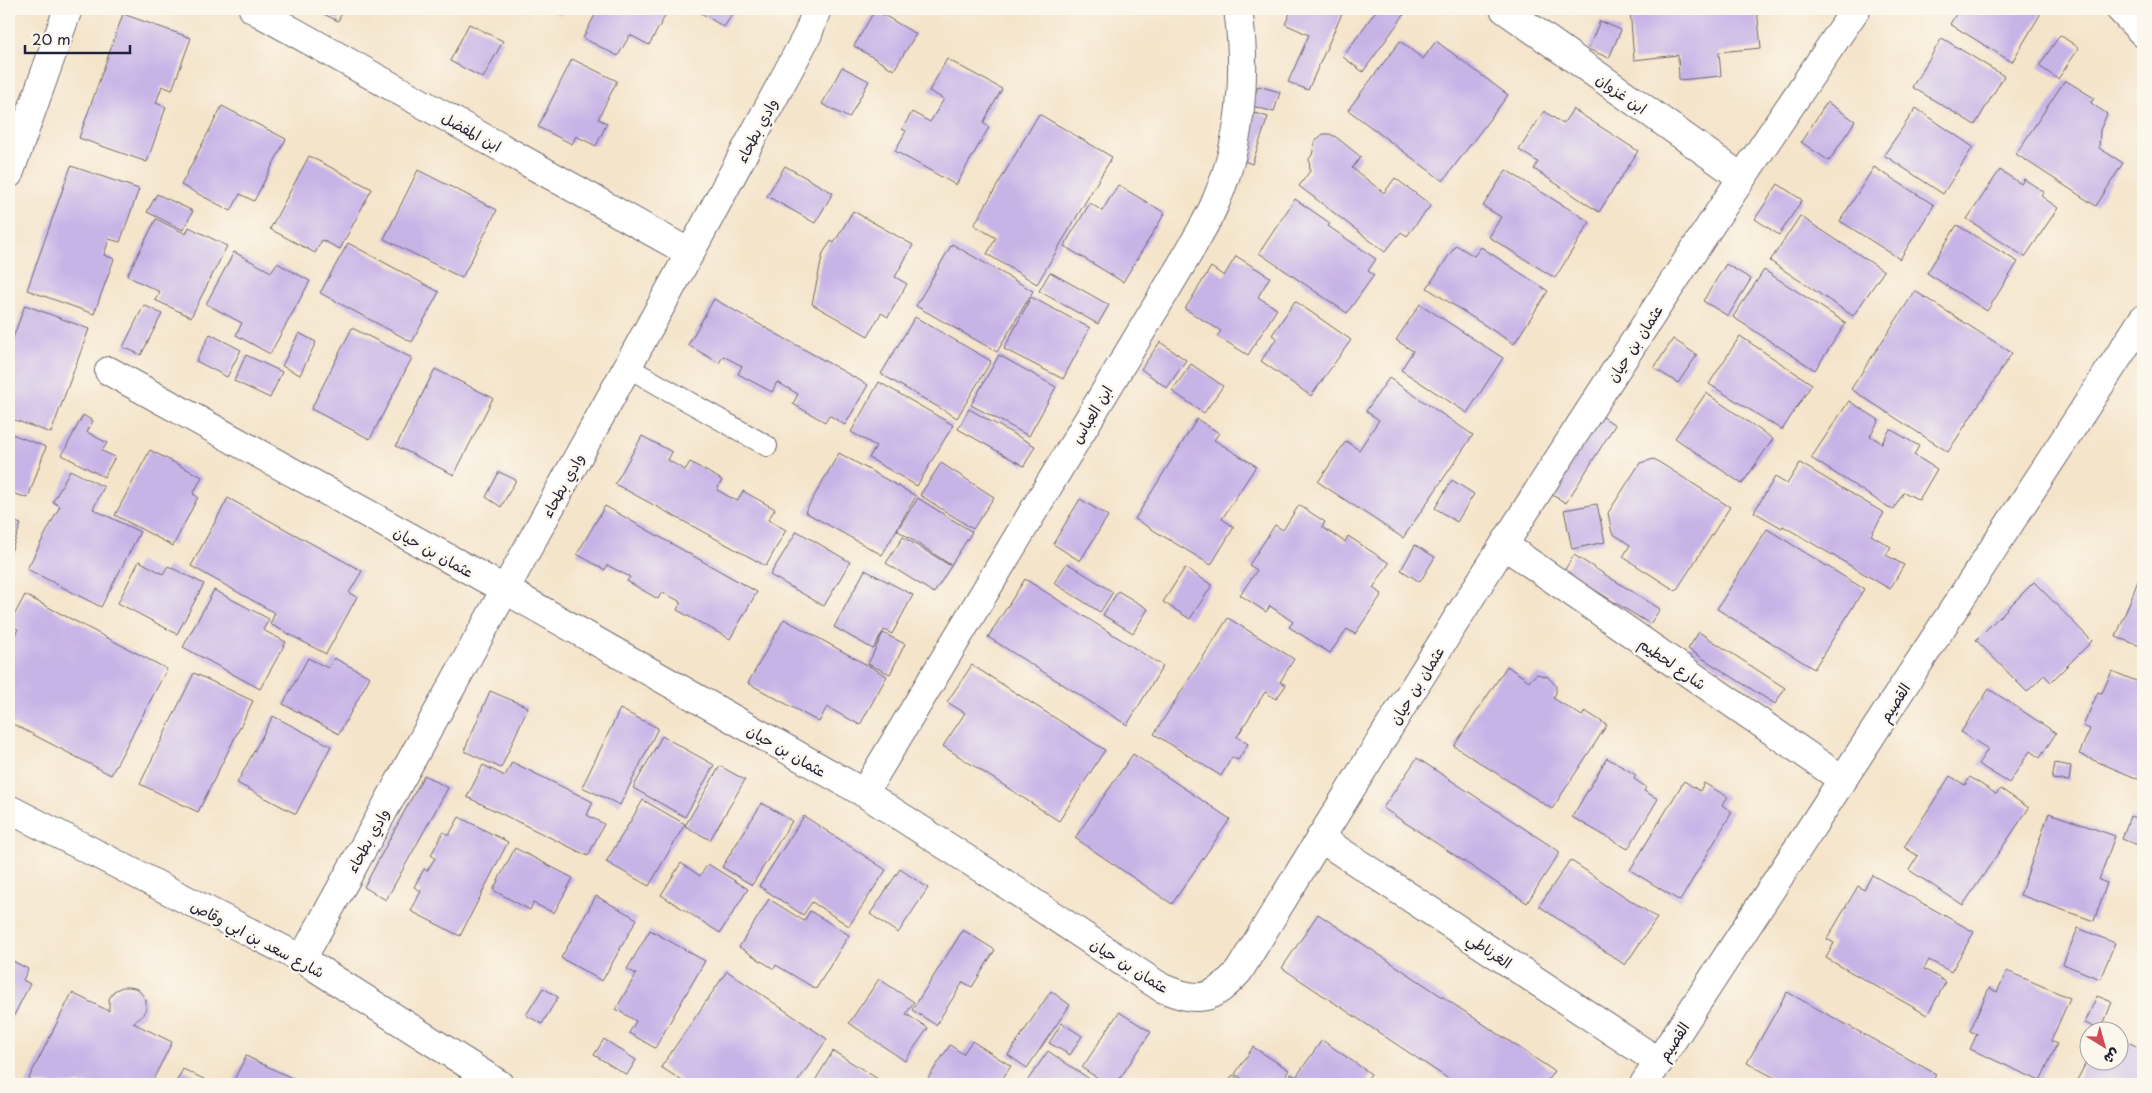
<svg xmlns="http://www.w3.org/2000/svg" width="2152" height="1093" viewBox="0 0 2152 1093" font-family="'Playpen Sans','Playpen Sans Arabic',sans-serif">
  <rect width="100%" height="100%" fill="#fbf7ec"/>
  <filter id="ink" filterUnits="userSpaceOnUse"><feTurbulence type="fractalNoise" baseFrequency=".02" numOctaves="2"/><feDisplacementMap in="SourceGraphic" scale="10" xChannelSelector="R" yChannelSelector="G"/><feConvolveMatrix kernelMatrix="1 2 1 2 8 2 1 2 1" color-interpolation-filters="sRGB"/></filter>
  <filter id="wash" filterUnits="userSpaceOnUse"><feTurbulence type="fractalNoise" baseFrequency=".0096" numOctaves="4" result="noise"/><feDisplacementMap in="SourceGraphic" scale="20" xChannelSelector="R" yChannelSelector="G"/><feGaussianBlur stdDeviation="1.12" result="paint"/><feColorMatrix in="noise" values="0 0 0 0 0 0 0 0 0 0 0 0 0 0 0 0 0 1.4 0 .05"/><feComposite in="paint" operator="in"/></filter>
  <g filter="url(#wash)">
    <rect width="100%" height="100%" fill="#f4e4ca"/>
    <g id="blocks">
      <path fill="#c7b4e7" d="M313,9H344L338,21Z
        M549,9H564L561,15Z
        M598,9H669L649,45L630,35L618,56L583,38Z
        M694,9H736L724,27Z
        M1292,9H1344L1308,90L1288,82L1309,35L1285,24Z
        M1377,9H1408L1363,72L1343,57Z
        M1630,9H1757L1761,48L1719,52L1721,76L1679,80L1678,55L1634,60Z
        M1959,9H2034L2041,13L2012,62L1950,24Z
        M875,10L916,34L894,70L854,46Z
        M123,14L191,38L172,90L162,86L156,103L166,107L147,162L79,138Z
        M1600,21L1621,30L1609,58L1588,49Z
        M469,24L503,41L483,78L450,61Z
        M2060,35L2079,48L2058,79L2039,66Z
        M1942,38L2004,76L1975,125L1912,87Z
        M1400,41L1423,59L1436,41L1508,95L1443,181L1348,110Z
        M572,59L617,81L598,119L607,123L596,146L576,136L572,144L538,127Z
        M947,59L1002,89L983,123L989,127L956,185L895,151L906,131L902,129L912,112L930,122L944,99L929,91Z
        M842,67L869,81L849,118L822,104Z
        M2065,80L2094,98L2091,103L2107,114L2100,130L2099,148L2123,163L2096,206L2016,154Z
        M1258,86L1280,92L1274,112L1252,106Z
        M1827,102L1855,121L1829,161L1801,142Z
        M222,106L286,139L254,201L240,194L231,211L181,185Z
        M1916,108L1973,147L1943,194L1884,155Z
        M1573,109L1638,151L1599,212L1534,169L1538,162L1519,150L1544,111L1563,124Z
        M1255,113L1268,117L1252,164L1239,159Z
        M1039,114L1112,157L1037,284L987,254L996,238L974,225Z
        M1323,134H1330L1336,137L1361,157L1352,168L1384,193L1395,178L1431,205L1407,236L1401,232L1385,252L1299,186L1310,171L1309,159L1312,155L1315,141Z
        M309,156L372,189L340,249L322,240L315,253L270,229Z
        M71,166L139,189L120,242L109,239L104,255L114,259L94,314L27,290Z
        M785,166L833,193L815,223L767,196Z
        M1874,167L1934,205L1900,259L1840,221Z
        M418,170L497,210L462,278L384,239Z
        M1506,170L1590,222L1555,278L1489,237L1501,217L1483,206Z
        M2000,170L2021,184L2024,179L2044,192L2041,196L2058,208L2025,257L1967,219Z
        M1778,184L1802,200L1779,235L1755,219Z
        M1118,185L1165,213L1123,282L1064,246L1090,203L1102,211Z
        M157,194L193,211L183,230L147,212Z
        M1295,199L1330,223L1328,226L1376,259L1368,271L1374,275L1347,313L1259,253Z
        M853,211L913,245L895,277L907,284L888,317L881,313L868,336L812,304L823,253L831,241L834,243Z
        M1800,216L1884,271L1853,316L1770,261Z
        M156,219L186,234L189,227L227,246L191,317L155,300L160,292L127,276Z
        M1957,225L2018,262L1987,311L1927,273Z
        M348,243L439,292L412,342L320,293Z
        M952,244L1033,291L997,352L916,306Z
        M1456,245L1474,256L1481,247L1548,291L1514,344L1427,288Z
        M234,252L271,272L277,263L310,281L270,354L236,335L242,323L206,304Z
        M1236,256L1270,277L1258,297L1277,309L1248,355L1217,336L1221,331L1185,309L1211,267L1224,276Z
        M1726,264L1751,279L1728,316L1703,301Z
        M1764,270L1846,323L1815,370L1733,317Z
        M1050,272L1109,305L1098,324L1039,291Z
        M1915,291L2012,353L1948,452L1851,389Z
        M1031,297L1090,328L1063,379L1004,349Z
        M714,299L868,385L845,425L829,415L825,422L793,404L798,394L777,382L772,392L738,374L742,366L723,356L719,363L688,345Z
        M1295,301L1351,340L1311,396L1261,361L1277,338L1272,335Z
        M1420,304L1503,358L1467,413L1401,370L1413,351L1396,340Z
        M25,305L89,329L51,433L9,418V349Z
        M144,305L162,314L141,355L123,347Z
        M915,317L991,361L957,418L881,374Z
        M352,328L412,358L370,439L311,409Z
        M299,333L316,342L300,375L282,366Z
        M210,334L241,350L227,377L196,361Z
        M1740,336L1812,384L1782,430L1709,384Z
        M1673,339L1697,355L1678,383L1654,368Z
        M1160,342L1186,360L1167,388L1141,369Z
        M246,355L282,372L270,398L234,381Z
        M999,355L1056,387L1029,436L971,405Z
        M1191,364L1223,386L1204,413L1172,391Z
        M435,369L493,398L454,475L396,446Z
        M1389,378L1473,435L1403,538L1318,482L1346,441L1359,450L1379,420L1366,411Z
        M879,382L953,425L917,486L869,458L876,446L851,432Z
        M1706,393L1773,439L1742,484L1675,438Z
        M1849,401L1879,420L1870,436L1882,443L1890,429L1919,446L1914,455L1937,469L1919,500L1904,492L1893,510L1811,458Z
        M969,409L1035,446L1024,466L958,429Z
        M1599,414L1615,425L1566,503L1549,493Z
        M83,415L93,421L87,432L107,443L102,451L115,457L104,477L62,455Z
        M1197,419L1219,433L1214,440L1256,466L1222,519L1234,527L1211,565L1135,519Z
        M9,433L46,447L28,498L9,492Z
        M642,436L672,452L668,460L685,470L690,462L722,480L717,490L737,501L743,491L775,509L768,520L786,530L766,566L615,484Z
        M150,450L202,477L193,494L198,497L173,546L115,515Z
        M839,453L916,496L882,555L805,512Z
        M1654,459L1730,507L1676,591L1623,557L1630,545L1612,533L1608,513L1640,463Z
        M941,463L994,497L973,529L920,495Z
        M1800,463L1884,513L1871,535L1891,547L1886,555L1904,565L1890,589L1783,526L1782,528L1754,512L1775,477L1787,484Z
        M70,470L104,487L93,509L140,532L101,607L27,569L60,506L53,502Z
        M499,472L516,480L501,507L486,497Z
        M1452,480L1474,494L1457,522L1435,508Z
        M228,498L362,571L349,593L357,597L326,654L270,624L275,613L191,566Z
        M918,498L972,532L951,565L897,530Z
        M1080,499L1108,516L1080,561L1053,544Z
        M1597,504L1605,542L1572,549L1564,510Z
        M1299,505L1325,522L1322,527L1345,542L1348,536L1389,563L1373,588L1382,594L1355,634L1347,629L1330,653L1289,627L1293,622L1270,606L1266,612L1240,595L1257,570L1249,565L1275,525L1283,530Z
        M605,506L757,592L730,639L677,610L681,602L662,592L658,599L627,581L630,577L607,565L605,570L577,554Z
        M9,520L21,524L9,557Z
        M1767,529L1864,589L1814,669L1717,609Z
        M797,531L850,562L824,606L770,575Z
        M903,537L951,566L934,593L886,563Z
        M1415,545L1435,557L1420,582L1401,570Z
        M1574,555L1660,609L1650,624L1564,571Z
        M139,561L163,574L168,566L204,584L177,634L118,603Z
        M1067,563L1113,592L1100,612L1054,583Z
        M1185,568L1212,585L1190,619L1163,602Z
        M2143,568V647L2116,637Z
        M865,570L913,595L892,634L884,630L873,649L834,627Z
        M1025,579L1163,666L1127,725L988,637Z
        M2034,582L2092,641L2051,682L2044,675L2027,692L1976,640Z
        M214,590L269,619L263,630L286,642L260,689L183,647Z
        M1118,591L1148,609L1133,633L1103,615Z
        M25,595L167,669L111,775L9,722V646L18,629L9,625Z
        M1228,618L1294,659L1280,682L1286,685L1276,699L1265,692L1237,737L1248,744L1238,760L1232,757L1221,776L1154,734Z
        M784,619L887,676L860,725L827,707L819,722L748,683Z
        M1699,632L1785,688L1775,704L1688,649Z
        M883,633L905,644L890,674L868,664Z
        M308,658L328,668L334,658L370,677L339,734L283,704Z
        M972,665L1105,750L1059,821L943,746L965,713L947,702Z
        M1507,666L1529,681L1537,674L1548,677L1556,686V693L1553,698L1582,716L1585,711L1607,725L1552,809L1454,746Z
        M2112,671L2143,684V781L2079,754L2090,729L2083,726L2098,692L2102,693Z
        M194,673L253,701L198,812L140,784Z
        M1989,689L2056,733L2040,758L2030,751L2009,783L1978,764L1988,749L1961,732Z
        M490,691L528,707L501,768L464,751Z
        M620,709L658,728L620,805L582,787Z
        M273,716L331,746L296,814L237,783Z
        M662,736L714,765L685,817L633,788Z
        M1133,754L1230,819L1172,904L1075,838Z
        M1417,758L1560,852L1527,903L1383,808Z
        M1607,758L1636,775L1634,779L1646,787L1644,791L1658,799L1628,849L1572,817Z
        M512,762L593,802L587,815L604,824L588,856L467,797L483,765L505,776Z
        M2055,763L2071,766L2069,781L2052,779Z
        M720,766L745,780L710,840L685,826Z
        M424,775L448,788L386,900L364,887Z
        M1950,776L1965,785L1970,777L1996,794L2001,789L2029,808L1963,905L1909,870L1918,856L1904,847Z
        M1684,781L1700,791L1704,783L1728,797L1722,805L1732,812L1680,901L1630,870Z
        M643,800L685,824L649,886L606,862Z
        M762,803L792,821L752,885L722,867Z
        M2049,813L2115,836L2099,880L2107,883L2094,921L2020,895Z
        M804,816L886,870L849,926L812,902L803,915L759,886Z
        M2130,816L2143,821V847L2122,839Z
        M459,817L508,842L460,936L411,911L421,891L414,887L424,869L427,871L435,858L431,855L443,832L449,835Z
        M515,848L573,878L554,913L533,903L530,910L493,890Z
        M1570,860L1657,918L1625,965L1539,906Z
        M681,863L700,876L708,864L748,889L720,933L661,895Z
        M900,869L928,888L898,933L870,914Z
        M1872,875L1974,932L1951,972L1929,960L1924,969L1946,982L1927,1015L1826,958L1834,943L1827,939L1858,886L1864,890Z
        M596,896L637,919L602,981L561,958Z
        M769,899L804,921L810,911L849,935L816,989L776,965L774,969L739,947Z
        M1318,914L1554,1071L1545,1084H1456L1282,968Z
        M2078,928L2115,943L2100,979L2063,964Z
        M650,930L705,961L655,1048L629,1033L636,1021L616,1009L636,974L627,969Z
        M963,930L995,950L972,987L963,982L936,1025L912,1010Z
        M9,959L28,969L23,980L30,984L9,1025Z
        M727,971L827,1039L796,1084H687L661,1067Z
        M2007,971L2070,998L2051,1041L2057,1044L2040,1081L1970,1049L1977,1034L1970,1031L1989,988L1997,992Z
        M879,979L914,1002L906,1014L928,1028L905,1061L849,1023Z
        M122,987H130L138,989L146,1000V1009L142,1016L133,1023L172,1042L151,1084H26L72,993L109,1011V999L114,991Z
        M543,988L558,997L542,1024L526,1015Z
        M1051,991L1070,1005L1027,1068L1008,1055Z
        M1787,992L1936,1074L1932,1084H1786L1747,1063Z
        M2097,996L2112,1002L2101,1030L2085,1023Z
        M1119,1012L1151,1032L1116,1084H1107L1082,1068Z
        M1062,1023L1082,1036L1070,1055L1049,1043Z
        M2120,1038L2140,1048L2143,1041V1084H2075L2090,1055V1060H2120Z
        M604,1039L636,1060L627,1075L594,1055Z
        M1322,1040L1371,1074L1364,1084H1284L1291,1074L1296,1077Z
        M972,1041L1011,1066L999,1084H937L928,1078L950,1045L963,1054Z
        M1253,1047L1289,1070L1280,1084H1251L1235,1074Z
        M833,1051L886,1084H813Z
        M1048,1051L1097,1084H1025Z
        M246,1056L304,1084H232Z
        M183,1069L214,1084H175Z
        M1233,1075L1247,1084H1226Z"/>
    </g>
  </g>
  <g filter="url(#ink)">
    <use href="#blocks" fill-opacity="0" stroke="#6c666d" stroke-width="1"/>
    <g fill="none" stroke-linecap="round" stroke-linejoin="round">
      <defs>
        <path id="service" d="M627,367L767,446"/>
        <path id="minor" d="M253,9L690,253
          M1504,9L1741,177
          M2120,9L2143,33
          M9,174L68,9
          M109,371L504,589L864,793L1007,885L1162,988C1199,1003 1212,1001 1239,971C1437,646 1641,323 1856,9
          M1504,545L1843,780
          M864,793L1189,252C1198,235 1209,219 1216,201C1242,141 1247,73 1238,9
          M1320,838L1659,1062
          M302,959L690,253L808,34L817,9
          M1644,1084L2143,319"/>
        <path id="tertiary" d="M9,809L302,959L499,1084"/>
      </defs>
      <use href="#service" stroke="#6c666d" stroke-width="22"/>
      <use href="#minor" stroke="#6c666d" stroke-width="30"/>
      <use href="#tertiary" stroke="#6c666d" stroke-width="30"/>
      <use href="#service" stroke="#fff" stroke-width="20"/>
      <use href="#minor" stroke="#fff" stroke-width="28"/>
      <use href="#tertiary" stroke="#fff" stroke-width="28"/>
    </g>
  </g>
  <g text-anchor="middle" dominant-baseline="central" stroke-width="5" stroke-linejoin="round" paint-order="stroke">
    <g font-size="15" fill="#22223b" stroke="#fbf7ec">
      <text transform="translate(1622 93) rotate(35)">ابن غزوان</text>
      <text transform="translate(756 130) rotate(-62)">وادي بطحاء</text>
      <text transform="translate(472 131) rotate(29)">ابن المفضل</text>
      <text transform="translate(1634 343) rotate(-57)">عثمان بن حيان</text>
      <text transform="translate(1091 414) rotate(-59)">ابن العباس</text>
      <text transform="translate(562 485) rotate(-61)">وادي بطحاء</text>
      <text transform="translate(434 551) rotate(29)">عثمان بن حيان</text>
      <text transform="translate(1673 663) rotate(35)">شارع لحطيم</text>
      <text transform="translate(1416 685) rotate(-58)">عثمان بن حيان</text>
      <text transform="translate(1894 702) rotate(-57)">القصيم</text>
      <text transform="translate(787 750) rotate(30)">عثمان بن حيان</text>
      <text transform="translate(367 840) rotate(-61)">وادي بطحاء</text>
      <text transform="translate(258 938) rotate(28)">شارع سعد بن ابي وقاص</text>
      <text transform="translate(1490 950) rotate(34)">الغرناطي</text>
      <text transform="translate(1130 965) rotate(32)">عثمان بن حيان</text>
      <text transform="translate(1673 1041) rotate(-57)">القصيم</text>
    </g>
  </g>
  <rect width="2152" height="1093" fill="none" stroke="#fbf7ec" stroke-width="30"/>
  <g transform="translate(2104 1046) rotate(143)"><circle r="24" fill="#fbf7ec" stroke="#a4a2a5"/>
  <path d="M0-4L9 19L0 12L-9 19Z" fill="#d1495b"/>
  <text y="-8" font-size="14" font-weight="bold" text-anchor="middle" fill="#22223b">ش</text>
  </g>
  <path d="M25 45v8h105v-8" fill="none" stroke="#22223b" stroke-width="2.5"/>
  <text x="32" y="45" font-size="15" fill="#22223b" stroke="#fbf7ec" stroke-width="4" paint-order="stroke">20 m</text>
</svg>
